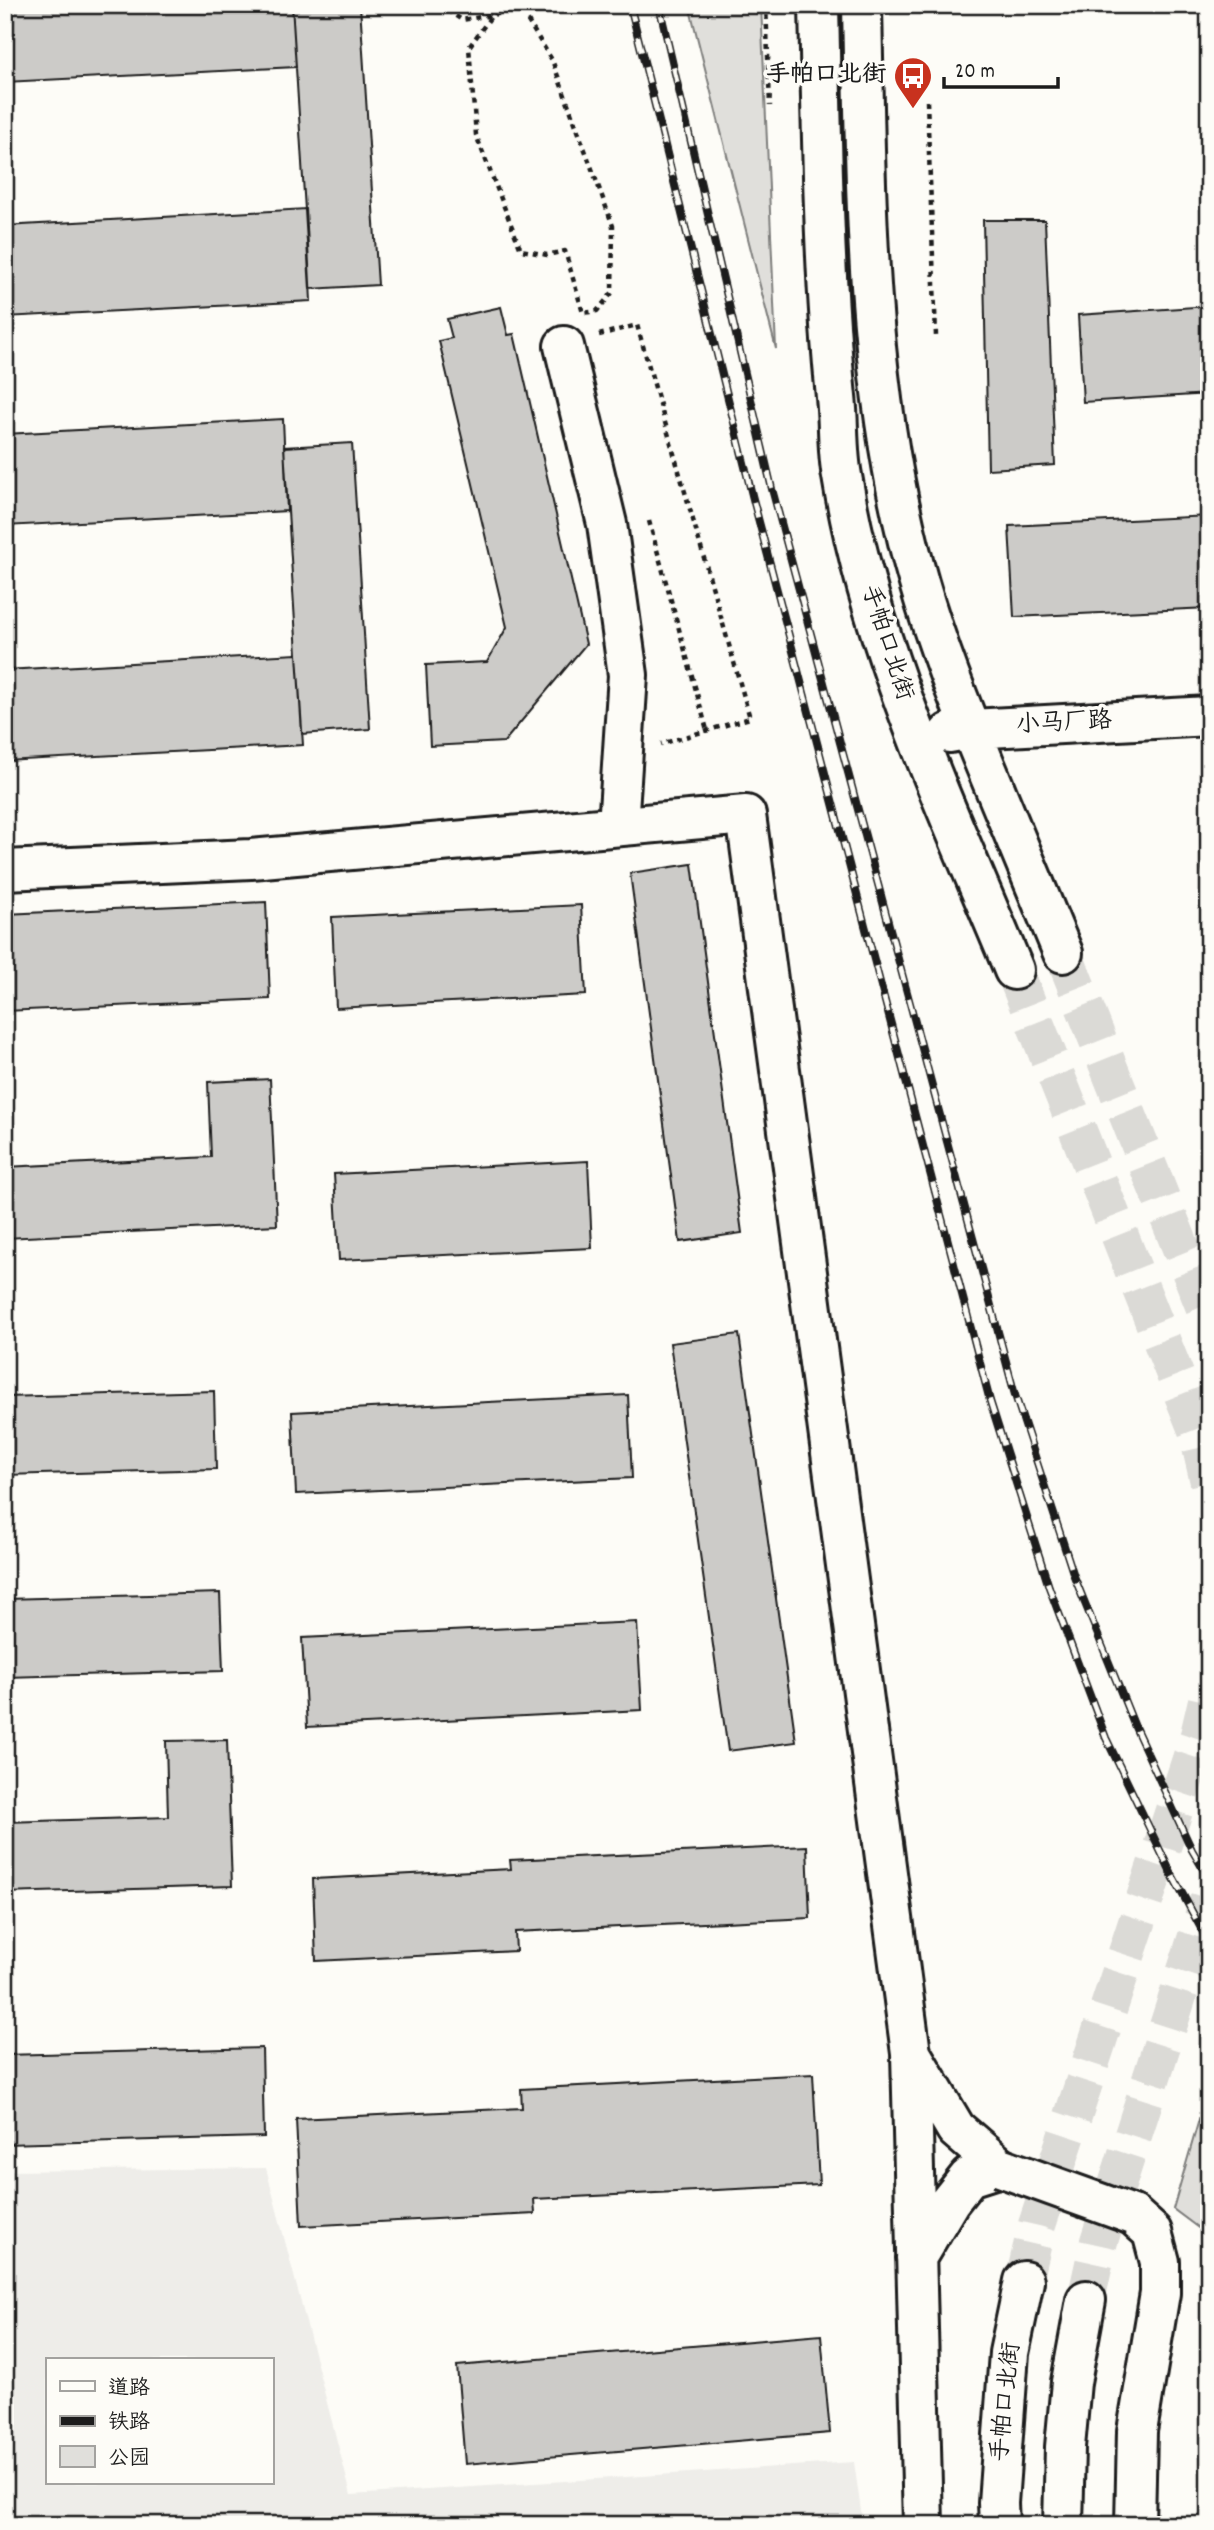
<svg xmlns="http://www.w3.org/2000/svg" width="1214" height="2530" viewBox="0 0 1214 2530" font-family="Dekko,'LXGW WenKai TC',sans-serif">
  <rect width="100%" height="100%" fill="#fdfcf7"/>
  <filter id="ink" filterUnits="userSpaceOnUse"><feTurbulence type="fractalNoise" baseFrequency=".0143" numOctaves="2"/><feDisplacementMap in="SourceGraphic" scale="14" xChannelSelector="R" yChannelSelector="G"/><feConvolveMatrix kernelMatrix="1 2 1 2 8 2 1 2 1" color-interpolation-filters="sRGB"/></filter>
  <g filter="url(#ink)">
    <path fill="#eeede9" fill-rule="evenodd" d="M266,2168L351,2495L854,2462L863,2525H5V2171ZM47,2360H271V2483H47Z"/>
    <path fill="#e0dfdb" stroke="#7e7e7c" stroke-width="2" d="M689,5H761L776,349Z
      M1209,2085V2236L1173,2209Z"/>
    <path fill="#cccbc8" stroke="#1c1c1c" stroke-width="2" d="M5,5H292L296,67L5,82Z
      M292,5H360L378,285L310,289Z
      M306,209L311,301L5,317V226Z
      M983,220H1045L1055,465L988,469Z
      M1209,306V394L1083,402L1078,315Z
      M501,307L508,335L514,334L586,644L504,742L430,746L426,665L487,662L507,627L439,341L452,338L447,319Z
      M283,419L287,511L5,526V434Z
      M352,443L370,729L302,734L284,447Z
      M1209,516V608L1014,617L1009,526Z
      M297,654L303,745L5,761V670Z
      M1201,841H1209V968Z
      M692,864L742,1233L680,1242L630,873Z
      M266,902L270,999L5,1011V914Z
      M581,905L586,995L336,1008L332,917Z
      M270,1079L277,1225L5,1238V1167L211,1157L208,1082Z
      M588,1161L592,1248L339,1260L334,1174Z
      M739,1334L796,1742L728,1751L670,1343Z
      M214,1391L216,1469L5,1475V1397Z
      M628,1395L632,1478L296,1494L292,1412Z
      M220,1593L223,1671L5,1677V1599Z
      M637,1622L642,1710L307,1727L302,1638Z
      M227,1740L232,1886L5,1893V1822L168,1817L166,1741Z
      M807,1846L810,1918L515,1932L516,1951L316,1961L313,1879L511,1869L510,1860Z
      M262,2048L264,2137L5,2144V2055Z
      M813,2074L819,2185L534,2199L535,2214L301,2226L296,2119L522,2108L521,2089Z
      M821,2335L830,2433L465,2464L457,2366Z"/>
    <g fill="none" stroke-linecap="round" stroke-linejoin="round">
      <path stroke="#dbdad6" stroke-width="38" stroke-dasharray="38 19" stroke-linecap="butt" d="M1063,953L1209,1318
        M1014,970L1197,1430L1209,1482
        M1024,2281L1037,2225L1199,1735L1209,1692
        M1086,2300L1099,2241L1209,1899"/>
      <defs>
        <path id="street" d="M564,346L607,524L628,675L618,826
          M5,870L251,859L746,815L911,2053L923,2525
          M912,2055L956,2129L1000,2167
          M1133,2215L1152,2232L1160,2262V2293L1137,2431L1135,2525
          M916,2258L950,2201L969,2177L1000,2167"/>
        <path id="secondary" d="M819,5C822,136 823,267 836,397C839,423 837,450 842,476C870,648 948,810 1014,970
          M862,5C866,198 865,396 919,583C937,646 961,706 986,767C1012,829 1037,891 1063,953
          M949,733L971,729L1209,716
          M999,2525L998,2503L1009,2353L1024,2281
          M1063,2525L1065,2447L1071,2382L1086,2300"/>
      </defs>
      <use href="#street" stroke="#1c1c1c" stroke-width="44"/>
      <use href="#secondary" stroke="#1c1c1c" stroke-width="44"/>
      <path stroke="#1c1c1c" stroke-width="4.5" stroke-dasharray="5 5" stroke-linecap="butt" d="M439,5L462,20L521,10L552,60L613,226L612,293L597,311L583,313L565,251L547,255L521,250L476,135L469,47L492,15L511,5
        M766,5L770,106
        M927,101L936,336
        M599,335L637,325L750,718L661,744
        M649,521L707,730"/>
      <use href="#street" stroke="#fdfcf7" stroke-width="38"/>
      <use href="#secondary" stroke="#fdfcf7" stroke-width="38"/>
      <defs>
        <path id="rail" d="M630,5L753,499L990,1401L1049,1587L1106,1738L1170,1871L1209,1943
          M659,5L772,489L1015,1395L1074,1576L1135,1727L1192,1850L1209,1879"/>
      </defs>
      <use href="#rail" stroke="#1c1c1c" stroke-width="8"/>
      <use href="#rail" stroke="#fdfcf7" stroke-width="5" stroke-dasharray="16" stroke-linecap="butt"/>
      <defs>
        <path id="street-bridge" d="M1000,2167L1133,2215"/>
      </defs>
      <use href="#street-bridge" stroke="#1c1c1c" stroke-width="44" stroke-linecap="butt"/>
      <use href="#street-bridge" stroke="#fdfcf7" stroke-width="38"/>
    </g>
  </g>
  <defs>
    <symbol id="bus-pin" viewBox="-11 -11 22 30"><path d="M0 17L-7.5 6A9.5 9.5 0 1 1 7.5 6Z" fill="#c8321e" stroke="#fdfcf7"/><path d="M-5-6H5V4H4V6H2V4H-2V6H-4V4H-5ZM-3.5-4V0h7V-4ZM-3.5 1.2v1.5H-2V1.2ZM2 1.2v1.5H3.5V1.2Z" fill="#fff"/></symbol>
  </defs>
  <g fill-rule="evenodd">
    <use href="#bus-pin" x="891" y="54" width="44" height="60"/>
  </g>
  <g text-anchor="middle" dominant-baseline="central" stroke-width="7" stroke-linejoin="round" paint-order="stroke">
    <g font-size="24" font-weight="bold" fill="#1c1c1c" stroke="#fdfcf7" text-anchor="end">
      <text x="886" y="76">手帕口北街</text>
    </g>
    <g font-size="24" fill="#1c1c1c" stroke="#fdfcf7">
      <text transform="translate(886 643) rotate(72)">手帕口北街</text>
      <text transform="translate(1064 724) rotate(-3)">小马厂路</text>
      <text transform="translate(1007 2402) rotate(-84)">手帕口北街</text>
    </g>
  </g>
  <rect width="1214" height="2530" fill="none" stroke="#fdfcf7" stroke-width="28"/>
  <rect x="14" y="14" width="1186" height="2502" fill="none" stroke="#1c1c1c" stroke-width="2.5" filter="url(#ink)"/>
  <rect x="46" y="2358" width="228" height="126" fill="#fdfcf7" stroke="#a3a29f" stroke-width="2"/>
  <rect x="60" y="2381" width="35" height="10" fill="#fdfcf7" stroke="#a3a29f" stroke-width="2"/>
  <text x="108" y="2394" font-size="21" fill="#1c1c1c">道路</text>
  <rect x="60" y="2416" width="35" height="10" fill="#1c1c1c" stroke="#a3a29f" stroke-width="2"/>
  <text x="108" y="2428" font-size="21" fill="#1c1c1c">铁路</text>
  <rect x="60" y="2446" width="35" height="21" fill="#e0dfdb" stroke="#a3a29f" stroke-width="2"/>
  <text x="108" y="2464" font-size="21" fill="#1c1c1c">公园</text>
  <path d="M944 77v10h114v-10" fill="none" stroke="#1c1c1c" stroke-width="3.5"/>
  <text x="955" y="77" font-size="21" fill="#1c1c1c" stroke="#fdfcf7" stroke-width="5" paint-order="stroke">20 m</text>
</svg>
